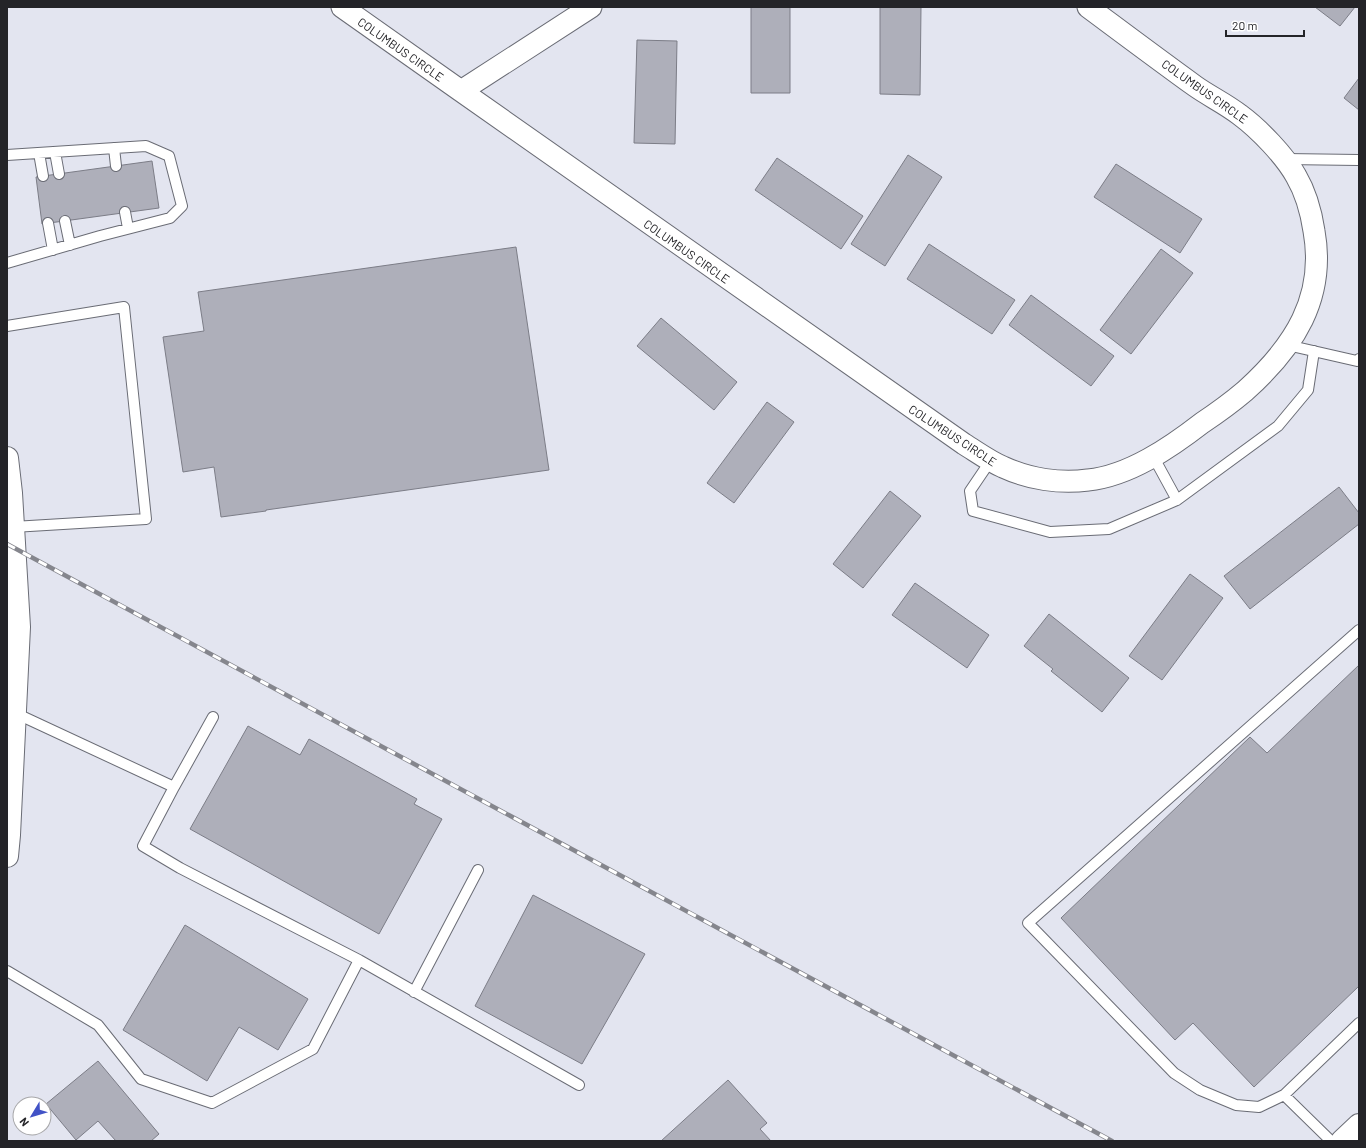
<svg xmlns="http://www.w3.org/2000/svg" width="1366" height="1148" viewBox="0 0 1366 1148" font-family="Barlow,sans-serif">
  <rect width="100%" height="100%" fill="#e3e5f0"/>
  <path fill="#aeafba" stroke="#7c7d87" d="M751,7H790V93H751Z
    M880,7H921L920,95L880,94Z
    M1315,7H1355L1340,26Z
    M637,40L677,41L675,144L634,143Z
    M1359,78V110L1344,98Z
    M908,155L942,177L885,266L851,244Z
    M777,158L863,216L841,249L755,190Z
    M152,161L159,208L42,224L36,177Z
    M1116,164L1202,219L1180,253L1094,197Z
    M929,244L1015,300L992,334L907,279Z
    M516,247L549,470L266,510V511L221,517L214,467L183,472L163,337L204,331L198,292Z
    M1161,249L1193,273L1131,354L1100,330Z
    M1031,295L1114,356L1091,386L1009,325Z
    M661,318L737,382L714,410L637,346Z
    M767,402L794,422L734,503L707,483Z
    M1339,487L1359,513V524L1250,609L1224,576Z
    M890,491L921,516L863,588L833,564Z
    M1190,574L1223,598L1162,680L1129,656Z
    M915,583L989,635L967,668L892,615Z
    M1049,614L1129,678L1102,712L1051,671L1053,669L1024,646Z
    M1359,665V986L1254,1087L1193,1023L1175,1040L1061,918L1250,737L1267,753Z
    M248,726L300,755L309,739L417,799L414,804L442,819L379,934L190,829Z
    M533,895L645,954L582,1064L475,1006Z
    M185,925L308,999L278,1050L239,1027L207,1081L123,1030Z
    M98,1061L159,1134L151,1141H116L98,1121L76,1140L46,1104Z
    M728,1080L767,1123L760,1129L771,1141H661Z"/>
  <g fill="none" stroke-linecap="round" stroke-linejoin="round">
    <defs>
      <path id="lane" d="M114,148L116,166
        M55,152L59,174
        M39,153L43,176
        M7,155L146,146L169,156L182,206L170,218L100,236L7,263
        M1285,159L1359,160
        M125,212L128,228
        M65,221L70,245
        M48,223L53,250
        M7,326L124,307L146,519L13,527
        M1287,345L1357,361L1359,359
        M1153,456L1177,500
        M991,460L970,491L973,511L1050,532L1109,529L1177,500L1278,426L1308,390L1314,351
        M15,713L174,787
        M213,717L174,787L143,846L180,868L359,960L579,1085
        M7,971L98,1025L141,1079L212,1103L313,1049L359,960
        M414,992L478,870
        M1284,1095L1359,1023
        M1331,1141L1284,1095L1259,1107L1236,1105L1200,1090L1174,1073L1028,923L1359,630"/>
      <path id="street" d="M342,7L461,91
        M591,7L461,91L964,444C977,452 989,461 1003,467C1029,479 1060,484 1088,480C1129,476 1171,447 1202,423C1217,413 1232,402 1245,391C1294,347 1326,298 1314,231C1311,211 1306,193 1296,176C1285,156 1259,129 1240,115C1226,104 1209,96 1195,86C1159,60 1123,33 1088,7"/>
      <path id="secondary" d="M1342,1141L1359,1125"/>
      <path id="primary" d="M7,458L11,493L19,627L9,835L7,856"/>
    </defs>
    <use href="#lane" stroke="#6a6c75" stroke-width="12"/>
    <use href="#street" stroke="#6a6c75" stroke-width="23"/>
    <use href="#secondary" stroke="#6a6c75" stroke-width="24"/>
    <use href="#primary" stroke="#6a6c75" stroke-width="24"/>
    <use href="#lane" stroke="#fff" stroke-width="10"/>
    <use href="#street" stroke="#fff" stroke-width="21"/>
    <use href="#secondary" stroke="#fff" stroke-width="22"/>
    <use href="#primary" stroke="#fff" stroke-width="22"/>
    <defs>
      <path id="rail" d="M7,544L1112,1141"/>
    </defs>
    <use href="#rail" stroke="#85868d" stroke-width="4.5"/>
    <use href="#rail" stroke="#fff" stroke-width="3" stroke-dasharray="9" stroke-linecap="butt"/>
  </g>
  <g text-anchor="middle" dominant-baseline="central" stroke-width="4" stroke-linejoin="round" paint-order="stroke">
    <g font-size="12" fill="#242428" stroke="#fff">
      <text transform="translate(401 49) rotate(35)">COLUMBUS CIRCLE</text>
      <text transform="translate(1205 91) rotate(35)">COLUMBUS CIRCLE</text>
      <text transform="translate(687 251) rotate(35)">COLUMBUS CIRCLE</text>
      <text transform="translate(953 435) rotate(33)">COLUMBUS CIRCLE</text>
    </g>
  </g>
  <rect width="1366" height="1148" fill="none" stroke="#242428" stroke-width="16"/>
  <g transform="translate(32 1116) rotate(232)"><circle r="19" fill="#ffffff" stroke="#a7a7a9"/>
  <path d="M0-3L7 15L0 10L-7 15Z" fill="#4152c6"/>
  <text y="-6" font-size="11" font-weight="bold" text-anchor="middle" fill="#242428">N</text>
  </g>
  <path d="M1226 30v6h78v-6" fill="none" stroke="#242428" stroke-width="2"/>
  <text x="1232" y="30" font-size="12" fill="#242428" stroke="#ffffff" stroke-width="3" paint-order="stroke">20 m</text>
</svg>
